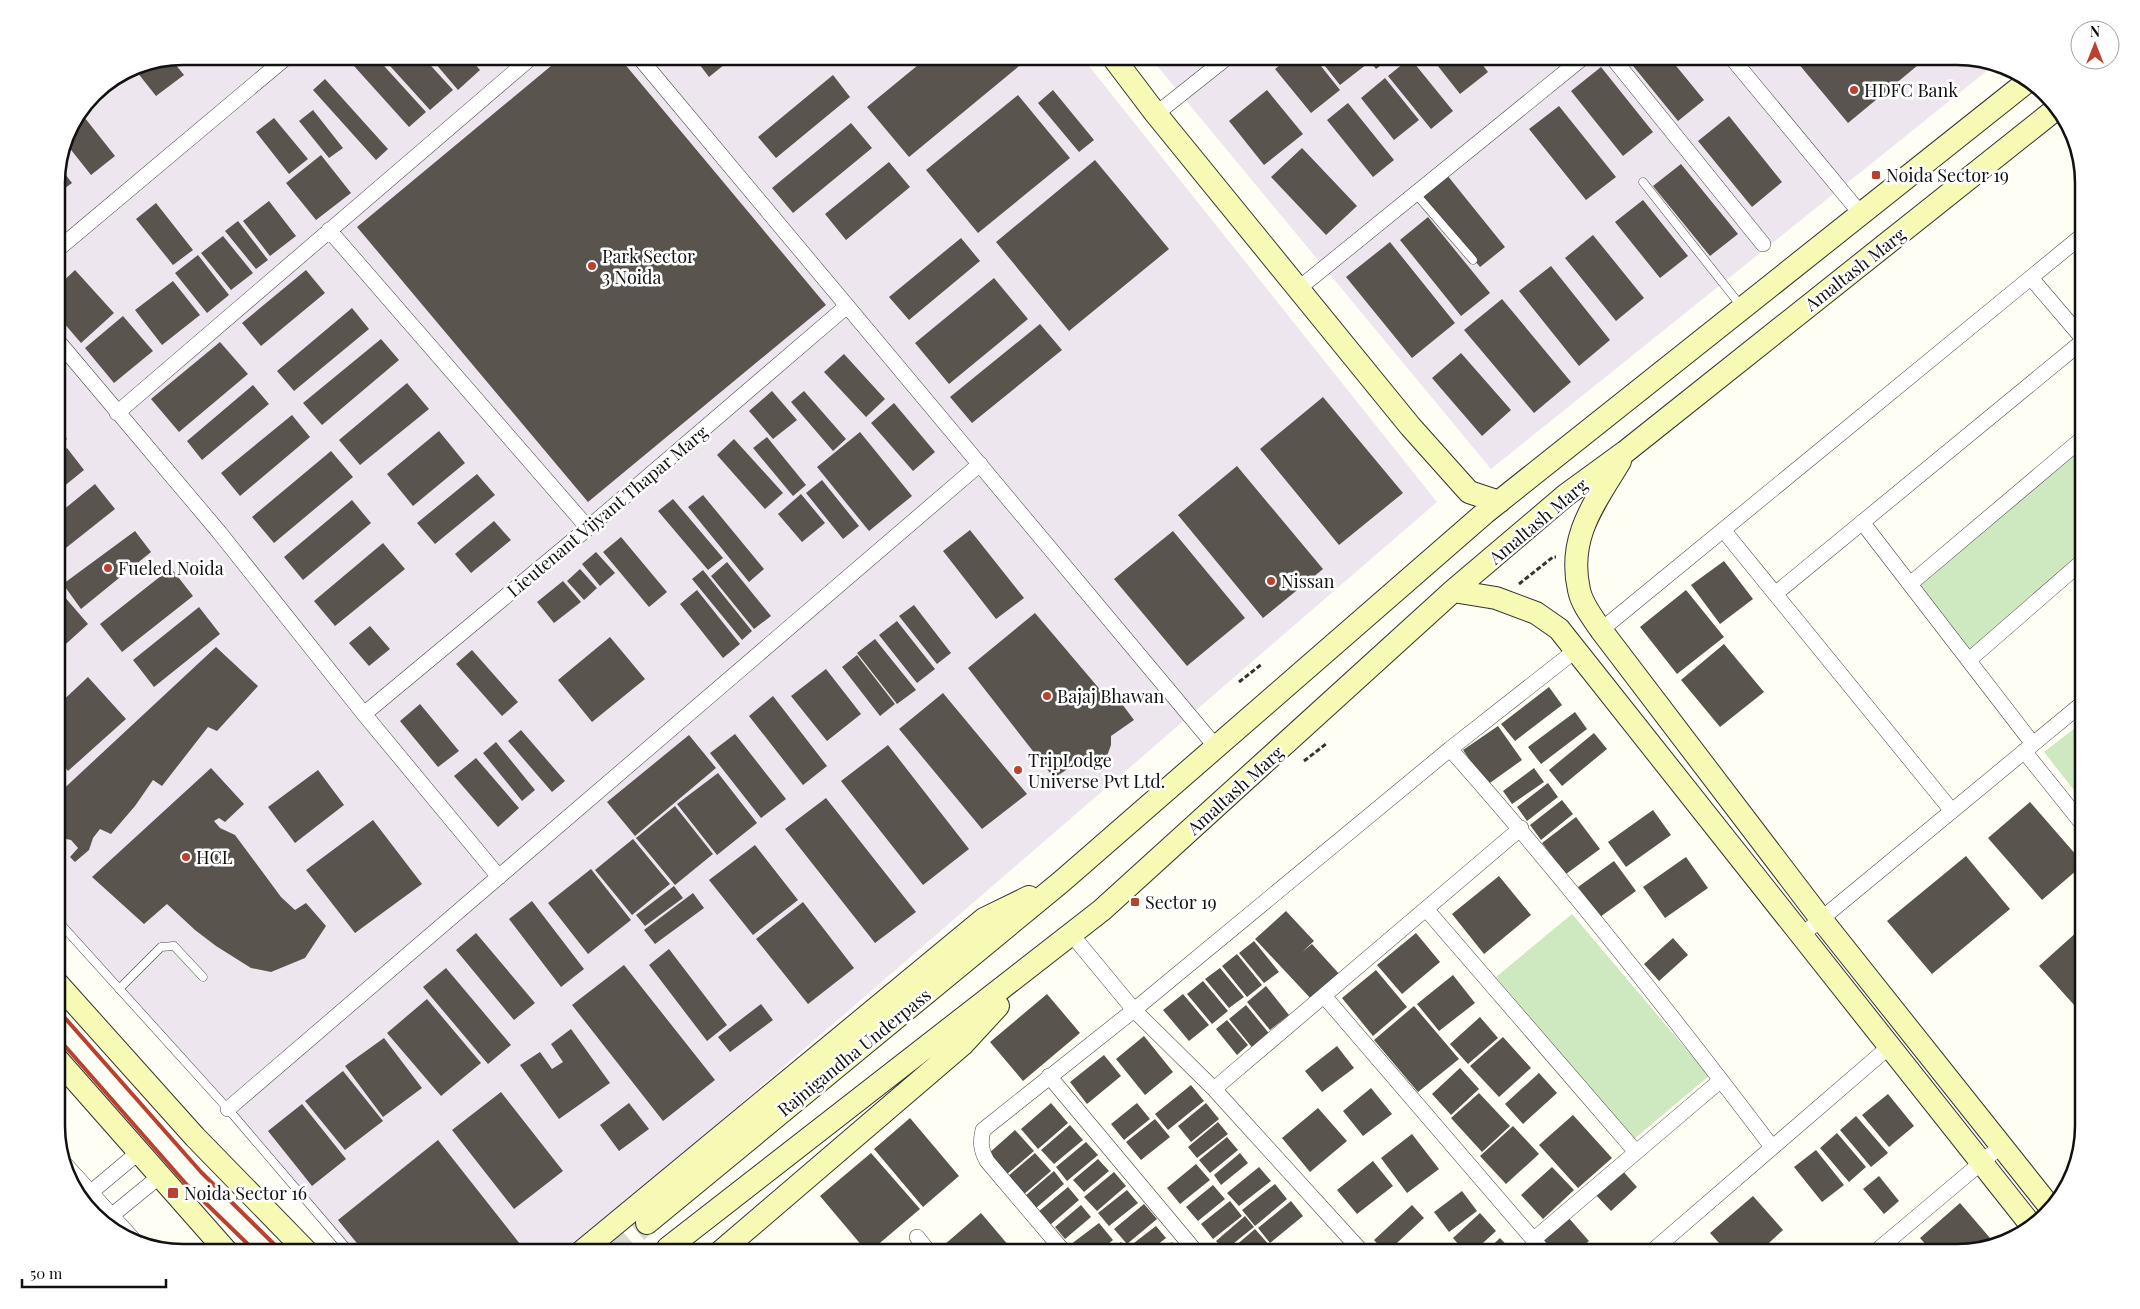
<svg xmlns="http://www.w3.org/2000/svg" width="2140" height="1309" viewBox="0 0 2140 1309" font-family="'Playfair Display',serif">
  <rect width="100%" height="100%" fill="#fefef5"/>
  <path fill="#eee6ee" d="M183,56H1081L1437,502L568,1253H353L57,917V175L66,134L94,93L135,66Z
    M1149,56H1957L1993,66L1491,469Z"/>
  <path fill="#cee8c0" d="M2084,437V560L1969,660L1910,584Z
    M2084,721V803L2044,752Z
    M1572,914L1709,1076L1634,1139L1496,977Z"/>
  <path fill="#59544e" d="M194,56H208L199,63Z
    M345,56H375L426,112L409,127Z
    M381,56H422L453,90L430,110Z
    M429,56H468L480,70L458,90Z
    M563,56H618L826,305L588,502L357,227Z
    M693,56H735L709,77Z
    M929,56H1019L1024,62L909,157L867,107Z
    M1291,56H1313L1340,90L1311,113L1275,69Z
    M1317,56H1360L1367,64L1340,85Z
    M1366,56H1393L1376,69Z
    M1430,56H1476L1488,72L1460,94Z
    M1625,56H1668L1704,100L1678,121Z
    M1792,56H1929L1848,123Z
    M1410,58L1453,111L1431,129L1388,76Z
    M171,59L184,75L156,96L133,67Z
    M1601,67L1653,132L1623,156L1571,91Z
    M833,75L850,97L776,158L758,137Z
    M1385,78L1419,120L1394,140L1361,98Z
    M325,79L388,149L376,160L313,90Z
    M1053,90L1094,140L1079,152L1038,103Z
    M1267,90L1303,134L1264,165L1229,121Z
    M1018,95L1070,158L978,233L926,170Z
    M1348,103L1394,160L1373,177L1327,120Z
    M1559,106L1616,177L1586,200L1529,129Z
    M313,110L343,148L329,158L299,121Z
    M81,113L115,156L91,175L64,141L66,134Z
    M1729,116L1782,182L1752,207L1698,141Z
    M274,118L308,159L289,174L256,132Z
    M851,123L872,148L793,213L772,188Z
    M1302,148L1357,206L1326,235L1271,177Z
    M321,155L351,193L316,220L286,183Z
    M1095,160L1169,249L1069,331L996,242Z
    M889,162L910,187L846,240L825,214Z
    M1681,164L1738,234L1710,256L1653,186Z
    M59,166L72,183L57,194V175Z
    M1447,175L1505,247L1480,267L1422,195Z
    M1643,200L1688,256L1660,278L1615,222Z
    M269,201L296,236L270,256L243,221Z
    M156,203L193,250L173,265L136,219Z
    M1428,217L1490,293L1461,316L1400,240Z
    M238,221L268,260L256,269L225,231Z
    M1593,235L1644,298L1616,321L1565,258Z
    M223,236L253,273L231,290L201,253Z
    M961,238L980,261L909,320L889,297Z
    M1390,242L1455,323L1412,358L1346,277Z
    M198,255L229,295L207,313L175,273Z
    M1551,266L1610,340L1579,366L1519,291Z
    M75,270L114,313L81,343L57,315V287Z
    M306,270L325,293L261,346L242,323Z
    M994,278L1028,319L949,384L915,343Z
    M173,281L200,315L162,345L135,310Z
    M1502,299L1571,382L1534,413L1464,330Z
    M352,308L369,329L294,391L277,371Z
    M123,316L153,351L114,383L85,348Z
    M1040,324L1062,350L972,423L950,397Z
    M381,339L399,360L322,425L303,403Z
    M220,342L248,374L179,432L151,399Z
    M1461,353L1511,410L1482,436L1432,378Z
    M844,354L885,399L866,417L824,372Z
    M407,383L429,409L360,465L339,440Z
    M253,385L269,404L202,460L187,441Z
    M772,391L797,420L773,439L749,411Z
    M804,391L846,439L833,451L791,402Z
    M1323,397L1403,493L1339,545L1260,449Z
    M894,403L935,452L913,471L871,423Z
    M292,415L310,437L240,496L221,473Z
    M57,426L67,439L57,447Z
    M439,431L465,463L413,506L387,474Z
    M860,432L912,496L869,531L817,467Z
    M767,437L806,485L793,496L753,448Z
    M734,439L783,493L765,509L717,455Z
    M67,448L84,470L57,492V456Z
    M331,451L353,477L274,543L252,517Z
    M1237,466L1323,569L1263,618L1178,515Z
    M477,474L495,495L435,544L417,523Z
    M822,480L859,526L843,539L806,493Z
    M95,484L115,509L57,555V515Z
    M801,494L825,523L802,542L778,514Z
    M703,495L764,569L749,582L688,507Z
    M673,499L723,558L708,570L658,511Z
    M352,500L371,523L303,580L284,557Z
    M494,521L511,540L471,573L455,554Z
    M970,530L1024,598L996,619L943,551Z
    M135,531L151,552L81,609L63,584Z
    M1173,531L1245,618L1187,666L1114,579Z
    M621,537L667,592L649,607L603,552Z
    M383,543L405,569L335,626L314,601Z
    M596,552L615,573L600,586L582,564Z
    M1724,561L1753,599L1720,624L1691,585Z
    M727,562L771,616L754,629L711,576Z
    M171,568L193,596L122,652L100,624Z
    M580,569L597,588L584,600L567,581Z
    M703,570L752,631L742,640L692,579Z
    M563,581L581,602L554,623L537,602Z
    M57,588L88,624L57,652Z
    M697,590L740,644L723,658L680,604Z
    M1686,590L1724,637L1677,674L1640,627Z
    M914,605L951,653L937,664L899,616Z
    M199,607L220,634L154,687L133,660Z
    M1035,613L1108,699L1113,692L1134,720L1111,736V745L1107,756L1090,765L1075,764L1054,778L968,668Z
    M897,621L935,669L917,683L879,635Z
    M370,626L390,649L369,666L349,643Z
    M610,637L645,679L592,722L558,680Z
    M875,639L916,690L897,704L857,653Z
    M1724,644L1764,692L1720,727L1681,680Z
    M216,647L258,686L217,731L208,727L162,786L153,780L135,806L111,834L100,829L93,838L89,850L75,862L70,857L78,848L71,840L57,837V795Z
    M472,650L518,702L502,716L456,664Z
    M857,655L895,704L880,716L842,667Z
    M826,669L861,714L827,741L791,696Z
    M88,677L126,719L68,771L57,758V706Z
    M1549,687L1562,705L1515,741L1501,724Z
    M943,693L1027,794L982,829L899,729Z
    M773,696L827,766L803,785L749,716Z
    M420,704L459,751L438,767L400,721Z
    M1575,712L1587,729L1541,764L1528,747Z
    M1498,726L1522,760L1487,785L1463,750Z
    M521,730L565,781L552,792L508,741Z
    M1594,733L1607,749L1562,786L1549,770Z
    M735,734L786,799L761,818L710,753Z
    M689,735L716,768L635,836L607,802Z
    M496,742L535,790L522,801L483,753Z
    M888,745L969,849L923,885L841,781Z
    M476,758L519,808L498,827L454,776Z
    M57,767L64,776L57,781Z
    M211,768L244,804L225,822L219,818L214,821L220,828L235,835L281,897L295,910L306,903L326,926L305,958L271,972L251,968L216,946L195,930L167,904L144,924L92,877Z
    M1534,768L1544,782L1512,804L1503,791Z
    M318,770L344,805L295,843L268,807Z
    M718,773L757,823L717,855L677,804Z
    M1548,783L1558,797L1527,821L1517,807Z
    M826,798L916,912L875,943L785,829Z
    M1562,800L1573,814L1541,840L1530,825Z
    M2030,802L2084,864L2042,900L1988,838Z
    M675,806L713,854L675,885L636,838Z
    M1653,810L1671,835L1626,867L1608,842Z
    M1576,817L1600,849L1566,874L1542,843Z
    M373,820L422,884L355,933L306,870Z
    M633,839L670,884L632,915L595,870Z
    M755,845L798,900L753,935L709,880Z
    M1966,856L2010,909L1932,974L1887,921Z
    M1686,857L1708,888L1665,918L1643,887Z
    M1614,861L1636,891L1600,917L1578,887Z
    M591,869L631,920L588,954L548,903Z
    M1499,876L1531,915L1484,954L1452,914Z
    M674,886L683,898L645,926L636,915Z
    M693,893L704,908L655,944L644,930Z
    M532,901L584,969L561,987L509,919Z
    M803,902L854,968L808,1004L756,939Z
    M1286,911L1314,941L1302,952L1312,944L1341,976L1313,1001L1255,939Z
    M2078,931L2084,937V948L2078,952L2084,958V1016L2039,966Z
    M476,933L535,1003L514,1020L456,950Z
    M1416,933L1440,962L1402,994L1377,965Z
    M1673,938L1688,955L1659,981L1644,964Z
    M1254,941L1279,972L1264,983L1239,953Z
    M669,949L727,1025L707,1041L649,965Z
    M1237,954L1262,985L1247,997L1222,966Z
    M624,965L715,1080L663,1121L572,1005Z
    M446,968L511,1045L488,1064L423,987Z
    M1220,968L1244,997L1229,1008L1205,979Z
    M1376,970L1407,1007L1373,1036L1342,998Z
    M1453,975L1475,1003L1439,1031L1417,1004Z
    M1203,981L1228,1011L1212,1024L1187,994Z
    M1266,986L1289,1015L1270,1030L1247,1002Z
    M1047,994L1080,1033L1023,1081L990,1042Z
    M1183,994L1209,1025L1189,1041L1163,1010Z
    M427,999L481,1063L441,1096L387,1033Z
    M761,1004L773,1020L730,1052L718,1037Z
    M1246,1005L1272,1037L1255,1051L1229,1019Z
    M1414,1006L1459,1059L1418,1092L1374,1040Z
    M1480,1017L1498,1038L1468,1064L1450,1044Z
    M1227,1020L1248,1045L1237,1055L1216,1029Z
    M571,1029L610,1083L559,1119L520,1065L540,1052L552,1069L563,1062L551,1044Z
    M1144,1036L1173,1072L1145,1095L1116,1059Z
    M1503,1037L1531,1068L1499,1097L1470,1066Z
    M384,1038L422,1088L383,1117L345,1066Z
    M1337,1046L1354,1068L1322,1092L1305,1071Z
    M1104,1055L1121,1076L1087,1104L1070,1082Z
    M1460,1068L1479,1089L1451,1115L1432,1094Z
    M343,1071L383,1121L345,1150L305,1101Z
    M1539,1073L1557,1093L1523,1124L1505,1104Z
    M1191,1085L1204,1101L1168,1130L1155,1114Z
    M1371,1088L1392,1114L1363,1136L1343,1111Z
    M501,1092L563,1171L514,1209L452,1130Z
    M1479,1093L1510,1126L1482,1152L1451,1118Z
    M1888,1094L1914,1126L1889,1147L1862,1115Z
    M629,1103L649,1129L619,1151L600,1125Z
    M1051,1103L1068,1123L1038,1149L1021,1129Z
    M1137,1103L1150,1119L1124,1140L1111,1124Z
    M1206,1103L1219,1119L1191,1142L1178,1126Z
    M302,1104L346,1159L312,1186L268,1131Z
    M1318,1108L1347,1141L1310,1172L1282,1138Z
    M1573,1115L1612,1158L1578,1188L1539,1145Z
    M1856,1116L1888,1153L1871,1167L1840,1130Z
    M910,1118L959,1176L923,1207L874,1149Z
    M1155,1119L1170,1137L1141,1160L1126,1142Z
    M1218,1122L1228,1134L1197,1158L1188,1147Z
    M1070,1125L1083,1140L1054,1164L1041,1150Z
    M1513,1126L1539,1154L1506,1184L1480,1156Z
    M1015,1130L1034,1151L1006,1175L988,1154Z
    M1837,1133L1866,1167L1849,1182L1820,1148Z
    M1412,1134L1439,1169L1407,1193L1381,1158Z
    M1227,1137L1238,1150L1210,1173L1199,1160Z
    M438,1140L520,1244L509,1253H365L338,1220Z
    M1086,1142L1098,1155L1067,1181L1056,1167Z
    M1816,1150L1844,1185L1822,1202L1794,1167Z
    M871,1153L920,1209L868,1253L820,1196Z
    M1035,1153L1051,1171L1023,1195L1007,1177Z
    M1240,1153L1248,1163L1221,1185L1214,1175Z
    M1098,1159L1109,1171L1084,1192L1073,1180Z
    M1373,1161L1393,1186L1357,1214L1337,1190Z
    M1196,1164L1210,1180L1180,1204L1167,1188Z
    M1259,1167L1271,1181L1239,1206L1227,1193Z
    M1552,1167L1574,1190L1543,1219L1521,1195Z
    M1621,1169L1637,1187L1611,1211L1594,1193Z
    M1054,1171L1064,1184L1036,1208L1025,1196Z
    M1114,1172L1126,1186L1097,1211L1084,1197Z
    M1879,1176L1899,1201L1884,1214L1863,1189Z
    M1275,1184L1287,1199L1255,1226L1242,1210Z
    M1213,1185L1225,1199L1198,1221L1186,1207Z
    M1068,1187L1079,1200L1050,1225L1038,1212Z
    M1127,1190L1138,1203L1109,1226L1098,1213Z
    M1462,1191L1477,1211L1449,1232L1434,1212Z
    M1753,1196L1783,1230L1758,1253H1728L1710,1233Z
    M1230,1201L1242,1216L1213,1239L1201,1224Z
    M1291,1201L1303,1216L1270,1243L1258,1228Z
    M1960,1203L1990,1238L1979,1247L1957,1253H1933L1920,1238Z
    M1144,1204L1157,1219L1127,1244L1114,1229Z
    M1081,1205L1091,1217L1065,1239L1055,1227Z
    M1412,1205L1424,1218L1386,1253L1374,1240Z
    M981,1213L1015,1253H950L944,1245Z
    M1480,1213L1496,1231L1472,1253H1466L1453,1238Z
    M1245,1216L1254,1227L1224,1251L1216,1241Z
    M1567,1216L1589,1241L1575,1253H1550L1539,1241Z
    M1099,1223L1113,1240L1097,1253H1070L1066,1248Z
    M1156,1226L1166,1238L1147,1253H1136L1130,1246Z
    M1255,1229L1270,1246L1262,1253H1227Z
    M1500,1238L1514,1253H1484Z
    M1121,1242L1130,1253H1107Z
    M1172,1242L1180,1253H1159Z"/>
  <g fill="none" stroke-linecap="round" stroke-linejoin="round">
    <path stroke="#dadad3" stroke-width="22" stroke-dasharray="22 11" stroke-linecap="butt" d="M612,1253L647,1223"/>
    <defs>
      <path id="lane" d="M1643,182L1741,306
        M1415,193L1473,260
        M57,920L228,1109L351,1253
        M119,989L161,947L174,946L203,977"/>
      <path id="street" d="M638,56L1216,747
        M1611,56L1763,244
        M1730,56L1861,214
        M1156,114L1229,56
        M329,230L588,528
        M57,250L288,56
        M2031,278L2084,340
        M1298,289L1585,56
        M57,340L219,532L364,714L499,877
        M117,413L533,56
        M1862,522L2033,744
        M1724,531L1952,811
        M1910,584L2084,437
        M1775,594L2084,340
        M1601,630L2084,234
        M1969,660L2084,560
        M364,714L588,528L847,306
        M1450,749C1563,876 1669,1011 1772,1147
        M2024,751L2084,826
        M1426,909L1636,1152
        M1803,934L2084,702
        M1072,935L1134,1010L1214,1089L1363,1253
        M1324,996L1545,1253
        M1049,1076L1197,1253
        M1214,1089L1521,828
        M228,1109L980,464
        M66,1165L133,1239
        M84,1198L139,1152
        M105,1221L160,1176
        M917,1237L930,1253
        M1533,1240L1721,1080
        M1065,1253L987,1161C981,1150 980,1143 983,1130L1134,1010L1450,749L1576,650
        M1650,1253L1890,1046
        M1874,1253L2001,1146"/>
      <path id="secondary" d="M1112,56L1156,114L1410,426L1469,492L1499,502
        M1620,461C1595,503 1567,537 1579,590C1582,605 1593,618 1601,630L1821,919L2050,1207
        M1453,591L1496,598L1536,613L1559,629L2031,1225
        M57,983L195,1137L308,1253
        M57,1059L228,1253
        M647,1223L1061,882L1486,512L2028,81
        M668,1248L1102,910L1453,591L1566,495L1625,452L2056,109
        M580,1253L984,919L1029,897
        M719,1253L962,1045L998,1006"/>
    </defs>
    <use href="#lane" stroke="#444" stroke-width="9"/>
    <use href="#street" stroke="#444" stroke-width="16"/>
    <use href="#secondary" stroke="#333" stroke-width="24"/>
    <path stroke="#333" stroke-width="3" stroke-dasharray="5 2.5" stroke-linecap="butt" d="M1519,584L1553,557H1556
      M1239,682L1262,664
      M1304,761L1326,744"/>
    <use href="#lane" stroke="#fff" stroke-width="8"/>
    <use href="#street" stroke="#fff" stroke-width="15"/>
    <use href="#secondary" stroke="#f6fab5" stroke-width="22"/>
    <path stroke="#ba4130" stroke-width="4" d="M57,1009L201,1172L283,1253
      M57,1037L187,1185L257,1253"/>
  </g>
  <g fill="#ba4130" stroke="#fff" stroke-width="2">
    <circle cx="1854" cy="90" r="5"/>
    <rect x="1871" y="170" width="10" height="10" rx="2.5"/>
    <circle cx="592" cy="266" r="5"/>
    <circle cx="108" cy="568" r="5"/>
    <circle cx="1271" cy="581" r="5"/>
    <circle cx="1047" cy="696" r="5"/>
    <circle cx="1018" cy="770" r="5"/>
    <circle cx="186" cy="857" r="5"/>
    <rect x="1130" y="897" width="10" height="10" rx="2.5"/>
    <rect x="167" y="1187" width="12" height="12" rx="2.5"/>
  </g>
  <g text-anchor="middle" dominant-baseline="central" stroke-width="5" stroke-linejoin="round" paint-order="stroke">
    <g font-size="18" fill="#111" stroke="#fff" text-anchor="start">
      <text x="1864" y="90">HDFC Bank</text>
      <text x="1886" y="175">Noida Sector 19</text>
      <text x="602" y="256">Park Sector<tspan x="602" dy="21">3 Noida</tspan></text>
      <text x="118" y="568">Fueled Noida</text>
      <text x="1281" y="581">Nissan</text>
      <text x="1057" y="696">Bajaj Bhawan</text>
      <text x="1028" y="760">TripLodge<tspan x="1028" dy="21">Universe Pvt Ltd.</tspan></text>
      <text x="196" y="857">HCL</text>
      <text x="1145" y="902">Sector 19</text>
      <text x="184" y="1193">Noida Sector 16</text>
    </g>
    <g font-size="18" fill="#111" stroke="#fff">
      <text transform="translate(1855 269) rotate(-38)">Amaltash Marg</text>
      <text transform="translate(607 511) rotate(-40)">Lieutenant Vijyant Thapar Marg</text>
      <text transform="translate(1538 521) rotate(-40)">Amaltash Marg</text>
      <text transform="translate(1235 790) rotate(-42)">Amaltash Marg</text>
      <text transform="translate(854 1052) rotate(-39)">Rajnigandha Underpass</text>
    </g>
  </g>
  <path d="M0 0H2140V1309H0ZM183 65H1957A118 118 0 0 1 2075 183V1126A118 118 0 0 1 1957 1244H183A118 118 0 0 1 65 1126V183A118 118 0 0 1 183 65Z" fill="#fff" fill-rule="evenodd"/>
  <path fill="none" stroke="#111" stroke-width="2.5" d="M183 65H1957A118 118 0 0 1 2075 183V1126A118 118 0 0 1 1957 1244H183A118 118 0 0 1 65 1126V183A118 118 0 0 1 183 65Z"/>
  <g transform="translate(2095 45)"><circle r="24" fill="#ffffff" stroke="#a0a0a0"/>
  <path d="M0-4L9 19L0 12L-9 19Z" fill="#ba4130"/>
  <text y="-8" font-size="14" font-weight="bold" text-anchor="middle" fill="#111111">N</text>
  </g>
  <path d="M22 1279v8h144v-8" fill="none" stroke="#111111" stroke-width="2.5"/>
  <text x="30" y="1279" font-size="15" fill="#111111" stroke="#ffffff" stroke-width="4" paint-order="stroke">50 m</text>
</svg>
